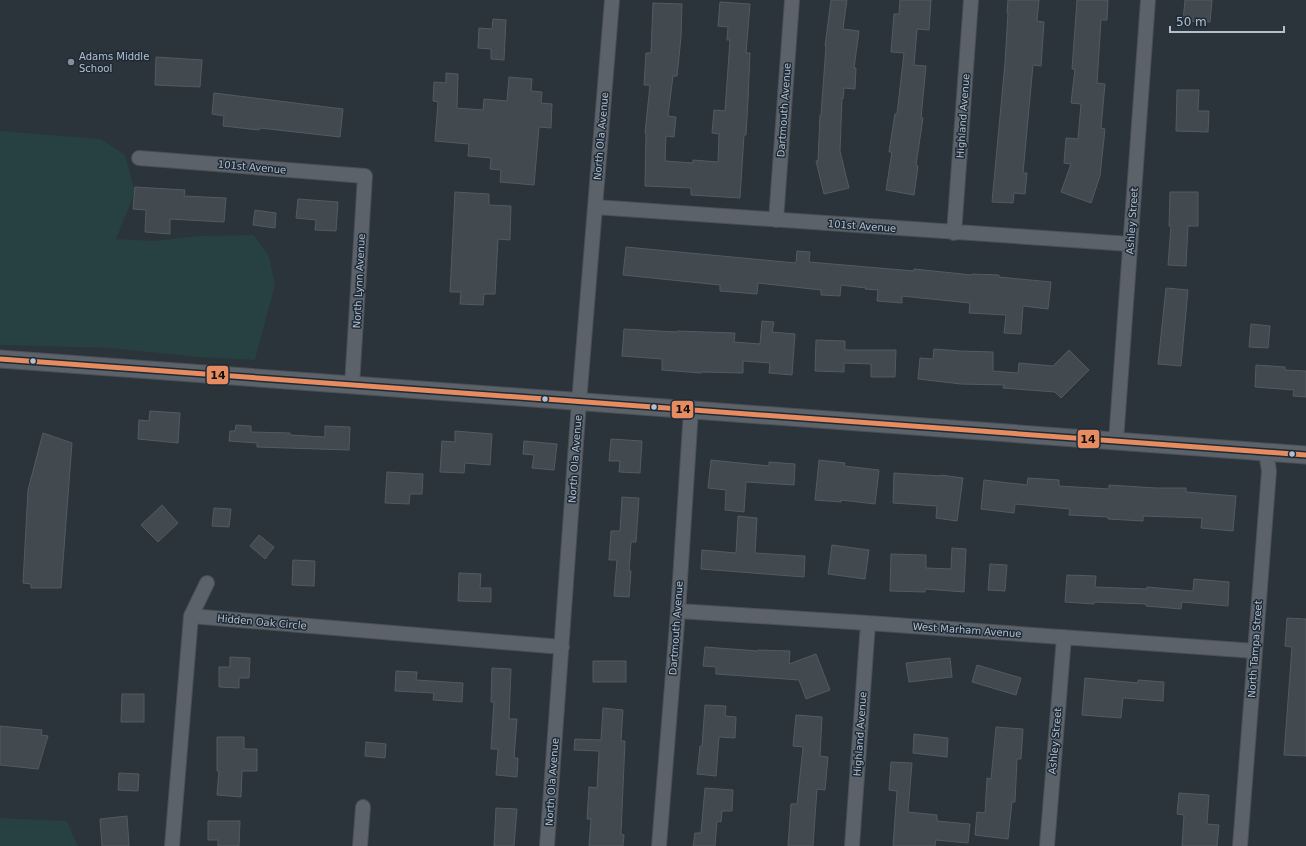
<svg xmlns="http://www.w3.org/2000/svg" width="1306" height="846" viewBox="0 0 1306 846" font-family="'DejaVu Sans',sans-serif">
  <rect width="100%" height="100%" fill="#2b333b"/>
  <path fill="#274042" d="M0,131L101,139L125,155L135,192L116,239L156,241L197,236L254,235L269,256L275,285L255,360L198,357L110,348L0,345Z
    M0,818L67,821L78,846H0Z"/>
  <path fill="#42494f" stroke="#535a63" d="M831,0H847L843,29L859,31L854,68H856L855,89L844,88L843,99L842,98L840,151L849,188L824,194L816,161H818L820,115H821L826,46H825Z
    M900,0H931L929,30L917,29L914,65L926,66L921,118H923L916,165L918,166L914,195L886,190L892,152H889L895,114H897L904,53L891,52L894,14H899Z
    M1008,0H1039L1037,21L1044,22L1041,66L1033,65L1023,173H1027L1025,194L1014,193L1013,203L992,202L1005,63L1008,13H1007Z
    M1077,0H1108L1107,20H1101L1097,83L1105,84L1101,128L1105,129L1100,176L1091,203L1061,192L1071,164L1064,163L1066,138L1078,139L1081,104L1071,103L1075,69H1072Z
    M1185,0H1212L1210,22L1183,21Z
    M720,2L750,4L746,53H750L748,100L746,135H744L740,198L691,195V188L645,186L646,133H645L650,85H644L646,53H651L653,3L682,4L681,37L677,76H673L668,116L676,117L674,137L666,136L665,161L693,163V160L718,162L719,134L712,133L714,110L725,111L730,40H727L728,27L718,26Z
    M493,19L506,20L504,60L491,59V49L478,48L479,28L492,29Z
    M156,57L202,60L200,87L155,85Z
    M446,73L458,74L457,108L483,110L484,99L507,101L509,77L532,79L531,91L542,92L541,103L552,104L551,128L539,127L534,185L500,182L501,170L490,169L491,158L468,156L469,144L435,141L438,102L433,101L434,82L446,83Z
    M1177,90H1199L1198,111H1209L1208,132L1176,131Z
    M214,93L343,109L340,137L260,128L259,130L223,126L224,116L212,114Z
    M135,187L185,190L184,196L226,198L224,222L170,219V234L145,232L146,210L133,209Z
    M455,192L489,194V205L511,206L510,240L498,239L495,294H484L483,305L460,304L461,292H450Z
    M1170,192H1198V226H1188L1186,266L1168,265L1171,226H1169Z
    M298,199L338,202L336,231L315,230L316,220L296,218Z
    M255,210L276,213L275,228L253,225Z
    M626,247L796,263L797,251L810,252L809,262L914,271V269L972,275V274L999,275V277L1051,282L1048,309L1023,306L1021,334L1004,333L1006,315L969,313L970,303L902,296V303L877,301L878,290L865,289L866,288L841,285L840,296L821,295V290L758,283L757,294L720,291V285L623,275Z
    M1166,288L1188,290L1181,366L1158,364Z
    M762,321L774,322L772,332L795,334L792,375L769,373L770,363L743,361V373L702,372L701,373L662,370V359L622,356L624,329L677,332V331L735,333L734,342L760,344Z
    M1251,324L1270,326L1268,348L1249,347Z
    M816,340L845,341V350H896L895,377H871V364L844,363V372L815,371Z
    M934,349L960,351L993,352V371L1018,373L1019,363L1053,366L1069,350L1089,370L1061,398L1055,392L1003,388L1004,385L961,384L918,379L920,358L933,359Z
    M1256,365L1285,367V370L1306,371V397L1293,396L1294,390L1255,387Z
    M150,411L180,413L178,443L138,439L139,420L149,421Z
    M236,425L251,426V432L290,433V435L325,437V426L350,427L349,450L257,447V443L229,441L230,431H235Z
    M455,431L492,434L490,465L465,463L464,473L440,472L442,441L455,442Z
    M43,433L72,443L61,588H31V584L23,583L28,490Z
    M611,439L642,441L640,473L619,472L620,461H609Z
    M524,441L557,444L554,470L532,468L534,455L523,454Z
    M711,460L769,466V462L795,464L794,485L746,482L744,512L725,510L726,490L708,488Z
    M819,460L845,463L844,466L879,470L875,504L841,500V502L815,500Z
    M387,472L423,474L422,494H410L409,504L385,503Z
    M894,473L941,476V475L963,478L957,521L936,518L937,506L893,503Z
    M1028,478L1059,480V486L1109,489V485L1156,488H1186V492L1236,496L1233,531L1201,528L1202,518L1143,516V521L1108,519V517L1069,515L1070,509L1015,504L1014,513L981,509L984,480L1027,485Z
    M622,497L639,498L636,542H631L629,571H631L629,597L614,596L617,560H609L611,531H620Z
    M162,505L178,523L158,542L141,525Z
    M214,508L231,509L229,527L212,526Z
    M738,516L757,518L755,553L805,556L804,577L701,569L702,550L736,553Z
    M259,535L274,547L265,559L250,546Z
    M832,545L869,550L865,579L828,574Z
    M952,548L966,549L964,592L925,589V592L890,591L891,554L926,555V568L951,569Z
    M293,560L315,561L314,586L292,585Z
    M990,564L1007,565L1005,591L988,590Z
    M459,573L481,574L480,588H491V602L458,601Z
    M1067,575L1096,576L1095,587L1147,589V587L1193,591L1194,579L1229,582L1228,606L1182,602L1181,609L1146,606V604L1095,602L1094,604L1065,602Z
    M1287,618L1306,619V756L1284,755L1292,647L1285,646Z
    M705,647L758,651V650L790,651L789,664L816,654L830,690L806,699L799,680L716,674V667L703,666Z
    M230,657L250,658L249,678H239V688L219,687V667H230Z
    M950,658L952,677L909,682L906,663Z
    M593,661H626V682H593Z
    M977,665L1021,678L1016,695L972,682Z
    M492,668L511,669L509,719H517L514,758H518L517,777L496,775L498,749H491L494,702H491Z
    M396,671L417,672L416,680L463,683L462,702L433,700L434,693L395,691Z
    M1085,678L1138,683V680L1164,682L1163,701L1123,698L1121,718L1082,715Z
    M122,694H144V722H121Z
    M705,705L726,706L725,716L736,717L735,738L719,737L716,776L697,774L700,746H702Z
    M603,708L623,710L621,741H625L621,834L624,835L623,846H589L591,819H587L589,787L597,788L599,751L574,750L575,739L601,740Z
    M796,715L822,717L820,756L828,757L825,790L817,789L813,846H788L791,804H797L803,747L793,746Z
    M0,726L42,730L41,735L48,736L38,769L0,765Z
    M996,727L1023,729L1021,759H1017L1015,802H1012L1008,839L975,835L977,812L985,813L987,778L991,779Z
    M914,734L948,738L947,757L913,753Z
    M217,737H244V749H257V771H242L241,797L217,795L219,771H217Z
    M366,742L386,744L385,758L365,756Z
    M891,762L912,763L908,812L937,815V821L970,824L968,843L936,840L935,846H893L897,791L889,790Z
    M119,773L139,774L138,791L118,790Z
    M705,788L733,790L732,811H722L721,822L717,821L715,846H693L695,833H701Z
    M1179,793L1209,795L1207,824L1219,825L1217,846H1182L1184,815L1177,814Z
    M496,808L517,809L514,846H494Z
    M127,816L129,846H102L100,819Z
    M208,821H240L239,846H218V840H208Z"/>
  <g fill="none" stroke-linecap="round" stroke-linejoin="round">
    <defs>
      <path id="minor" d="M139,158L365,176L352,385
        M595,207L1130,244
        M776,220L792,0
        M954,233L971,0
        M1116,441L1148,0
        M678,611L868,623L1255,651
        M191,616L207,583
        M172,846L191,616L562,647
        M360,846L363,807
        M547,846L579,402L612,0
        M659,846L678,611L691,410
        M852,846L868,623
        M1047,846L1064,637
        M1240,846L1269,471L1266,452"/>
      <path id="tertiary" d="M0,359L1306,455"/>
    </defs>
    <use href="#minor" stroke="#4a4f55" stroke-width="16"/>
    <use href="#tertiary" stroke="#4a4f55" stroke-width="19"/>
    <use href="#minor" stroke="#5c6269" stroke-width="14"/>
    <use href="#tertiary" stroke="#5c6269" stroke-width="17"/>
    <defs>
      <path id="bus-1" d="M0,359L1306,455"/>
    </defs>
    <use href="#bus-1" stroke="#1d2a37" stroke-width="8"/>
    <use href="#bus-1" stroke="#e68c60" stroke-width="5"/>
  </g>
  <circle fill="#858f99" stroke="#1d2a37" stroke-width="1.5" cx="71" cy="62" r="4"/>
  <g fill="#b6c0cc" stroke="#1d2a37" stroke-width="1.5">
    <circle cx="33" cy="361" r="3.5"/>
    <circle cx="545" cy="399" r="3.5"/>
    <circle cx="654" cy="407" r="3.5"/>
    <circle cx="1292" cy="454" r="3.5"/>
  </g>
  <g text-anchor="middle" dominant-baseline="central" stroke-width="3" stroke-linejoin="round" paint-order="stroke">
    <g font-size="10" fill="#b6c0cc" stroke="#1d2a37" text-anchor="start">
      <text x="79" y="56">Adams Middle<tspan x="79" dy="12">School</tspan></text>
    </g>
    <g font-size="10" fill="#b6c0cc" stroke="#1d2a37">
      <text transform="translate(784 110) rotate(-86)">Dartmouth Avenue</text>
      <text transform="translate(963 116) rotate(-86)">Highland Avenue</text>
      <text transform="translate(601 136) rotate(-85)">North Ola Avenue</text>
      <text transform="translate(252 167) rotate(5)">101st Avenue</text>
      <text transform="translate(1132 221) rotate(-86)">Ashley Street</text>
      <text transform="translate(862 226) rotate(4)">101st Avenue</text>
      <text transform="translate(359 281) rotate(-87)">North Lynn Avenue</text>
      <text transform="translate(575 459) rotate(-86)">North Ola Avenue</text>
      <text transform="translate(262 622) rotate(5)">Hidden Oak Circle</text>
      <text transform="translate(676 628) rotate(-86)">Dartmouth Avenue</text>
      <text transform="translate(967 630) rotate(4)">West Marham Avenue</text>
      <text transform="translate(1255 649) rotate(-86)">North Tampa Street</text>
      <text transform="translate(860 734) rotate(-86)">Highland Avenue</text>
      <text transform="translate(1055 741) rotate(-85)">Ashley Street</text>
      <text transform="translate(552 782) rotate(-86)">North Ola Avenue</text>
    </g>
  </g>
  <g stroke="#1d2a37" stroke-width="1.5">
    <rect x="206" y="365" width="23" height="20" rx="4" fill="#e68c60"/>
    <rect x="671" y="400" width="23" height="19" rx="4" fill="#e68c60"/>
    <rect x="1077" y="429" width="23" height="20" rx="4" fill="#e68c60"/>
  </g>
  <g font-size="11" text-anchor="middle" font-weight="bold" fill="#111">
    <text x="218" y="379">14</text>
    <text x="683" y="413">14</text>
    <text x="1088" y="443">14</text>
  </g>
  <path d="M1170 26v6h114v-6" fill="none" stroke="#b6c0cc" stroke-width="2"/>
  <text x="1176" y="26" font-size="12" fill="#b6c0cc" stroke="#1d2a37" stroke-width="3" paint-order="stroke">50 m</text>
</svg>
